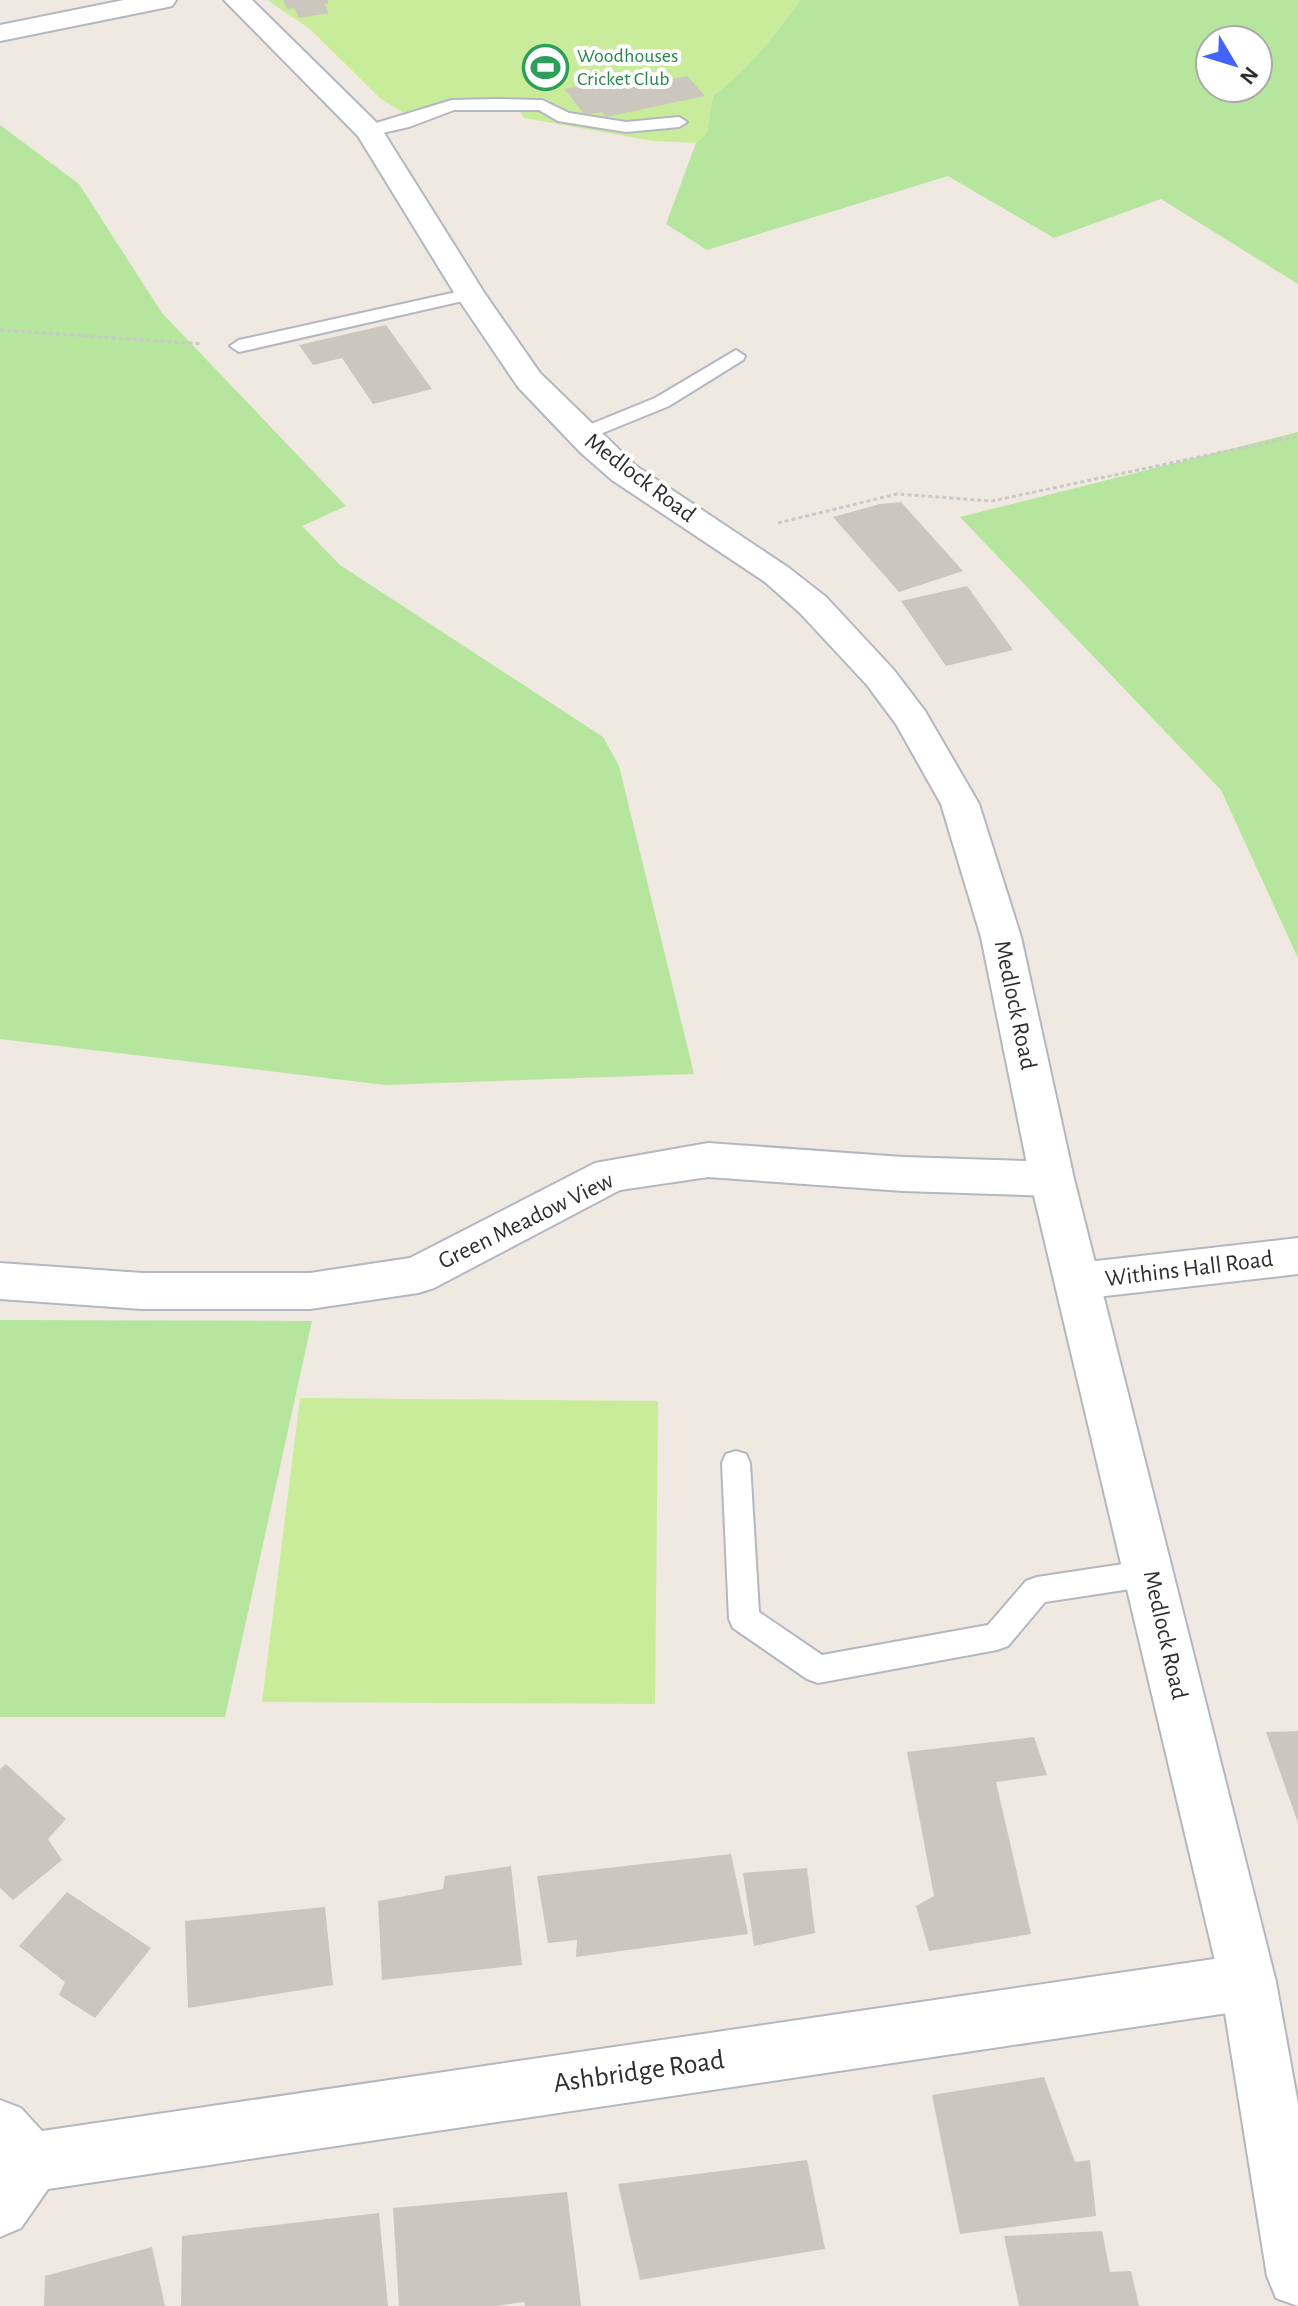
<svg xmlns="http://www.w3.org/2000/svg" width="1298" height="2306" viewBox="0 0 1298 2306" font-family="'Alegreya Sans',sans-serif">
  <rect width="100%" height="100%" fill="#efe9e1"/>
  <path fill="#b6e59e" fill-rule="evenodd" d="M800,0H1298V284L1161,199L1054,238L948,176L707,250L666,224L696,143L707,132L713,95C741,78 781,28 800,0ZM1210,40H1258V88H1210Z
    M0,125L79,184L162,313L346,506L302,526L340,565L603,737L619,766L694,1074L385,1085L0,1039Z
    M1298,432V958L1221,790L960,517Z
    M0,1320L312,1321L225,1717H0Z"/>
  <path fill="#c9ec9a" d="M267,0H800C781,28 741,78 713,95L707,133L696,143L653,141L524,118L518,108L460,106L419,122L381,99L310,29Z
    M300,1398L658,1401L655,1704L262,1702Z"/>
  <path fill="#cbc7bf" d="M283,0H327L329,3L324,4L329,13L299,18L294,8L287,9Z
    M644,73L652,83L687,76L705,96L606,117L602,112L585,115L564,89Z
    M386,325L432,389L373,404L342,358L313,365L299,345Z
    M901,502L963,571L899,592L833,517L880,504Z
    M967,586L1013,650L946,666L901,601Z
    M1298,1731V1823L1266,1732Z
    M1034,1737L1047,1775L996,1782L1031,1934L929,1951L916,1906L934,1896L907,1752Z
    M6,1764L66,1819L48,1839L62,1860L13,1900L0,1888V1769Z
    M731,1854L748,1934L576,1957L577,1940L548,1943L537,1876Z
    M511,1866L522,1965L382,1980L378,1901L443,1889L445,1876Z
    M807,1868L815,1933L754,1946L743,1873Z
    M67,1892L151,1948L95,2018L59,1995L65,1982L19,1946Z
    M325,1907L333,1985L188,2008L185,1921Z
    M1044,2077L1075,2162L1090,2160L1096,2216L960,2234L932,2095Z
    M807,2160L825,2249L640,2280L618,2184Z
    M567,2192L581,2306H525L524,2302L497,2306H399L393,2208Z
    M379,2213L388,2306H181L182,2236Z
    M1102,2231L1110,2272L1131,2271L1139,2306H1019L1004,2236Z
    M152,2247L165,2306H44L45,2276Z"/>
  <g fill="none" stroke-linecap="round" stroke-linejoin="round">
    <defs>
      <path id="lane" d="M497,99L542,100L569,113L626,122L679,117L687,122L679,127L626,132L558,121L539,110H454L409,127L369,136L361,131L363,127L452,100Z
        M470,289L476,290L479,294L476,298L239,352L230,346L239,340Z
        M736,350L745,356L743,360L669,406L588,439H574L571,435L574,431L655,398Z
        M736,1451L746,1454L750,1463L759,1612L822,1655L988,1625L1026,1581L1037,1577L1150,1560L1161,1564L1165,1573L1161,1582L1150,1586L1045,1602L1008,1646L997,1650L818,1683L807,1679L733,1628L729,1619L722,1463L726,1454Z"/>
      <path id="street" d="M124,0H176L172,6L163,8L0,41V25Z
        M708,1143L903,1157L1052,1162L1068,1167L1074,1179L1068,1191L1052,1196L903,1191L708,1177L620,1190L434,1288L418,1293L310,1309H142L0,1299V1263L142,1273H310L410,1258L595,1163Z
        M1298,1238V1274L1079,1299L1063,1294L1056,1281L1063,1268L1079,1263Z
        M1248,1954L1268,1963L1276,1982L1268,2001L1248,2010L48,2189L21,2228L0,2237V2100L21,2108L42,2131Z"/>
      <path id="secondary" d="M224,0H252L379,125L485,294L540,373L636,466L789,568L826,597L893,669L925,711L979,804L1021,937L1074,1179L1276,1982L1298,2104V2306L1276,2298L1267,2276L1220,1982L1030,1179L981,937L941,804L896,724L867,685L800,613L765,582L612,480L581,453L518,387L455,294L358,136Z"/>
    </defs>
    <use href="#lane" stroke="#b4b7c1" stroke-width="4"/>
    <use href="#street" stroke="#b4b7c1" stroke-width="4"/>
    <use href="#secondary" stroke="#b4b7c1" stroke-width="4"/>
    <path stroke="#c9c9c9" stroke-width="3" stroke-dasharray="4 3" stroke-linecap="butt" d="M0,330L202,344
      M778,523L897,494L992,501L1298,436"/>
    <use href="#lane" fill="#fff" fill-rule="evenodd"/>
    <use href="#street" fill="#fff" fill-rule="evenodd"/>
    <use href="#secondary" fill="#fff" fill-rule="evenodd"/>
  </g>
  <defs>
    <symbol id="stadium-ring" viewBox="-11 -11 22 22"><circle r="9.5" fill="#fff" stroke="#2e9e5b" stroke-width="1.5"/><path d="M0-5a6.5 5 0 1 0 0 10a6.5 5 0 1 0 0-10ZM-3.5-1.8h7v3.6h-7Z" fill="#2e9e5b"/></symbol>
  </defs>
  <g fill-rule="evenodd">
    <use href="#stadium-ring" x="520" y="42" width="51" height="51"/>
  </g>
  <g text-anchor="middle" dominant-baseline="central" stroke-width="8" stroke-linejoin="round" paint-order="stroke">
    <g font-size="20" fill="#27864d" stroke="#fff" text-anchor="start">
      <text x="577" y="56">Woodhouses<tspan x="577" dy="23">Cricket Club</tspan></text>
    </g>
    <g font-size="24" fill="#2e2e2e" stroke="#fff">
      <text transform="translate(640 478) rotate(37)">Medlock Road</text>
      <text transform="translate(1015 1005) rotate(78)">Medlock Road</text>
      <text transform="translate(526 1221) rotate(-26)">Green Meadow View</text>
      <text transform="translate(1189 1269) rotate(-7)">Withins Hall Road</text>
      <text transform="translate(1165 1635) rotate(77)">Medlock Road</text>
    </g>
    <g font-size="28" fill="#2e2e2e" stroke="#fff">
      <text transform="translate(639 2072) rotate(-8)">Ashbridge Road</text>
    </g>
  </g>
  <g transform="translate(1234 64) rotate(128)"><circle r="38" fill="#ffffff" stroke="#ababab" stroke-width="2"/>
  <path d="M0-6L14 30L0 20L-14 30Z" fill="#4264fb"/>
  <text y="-12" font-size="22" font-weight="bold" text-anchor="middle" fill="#2e2e2e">N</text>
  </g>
</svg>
